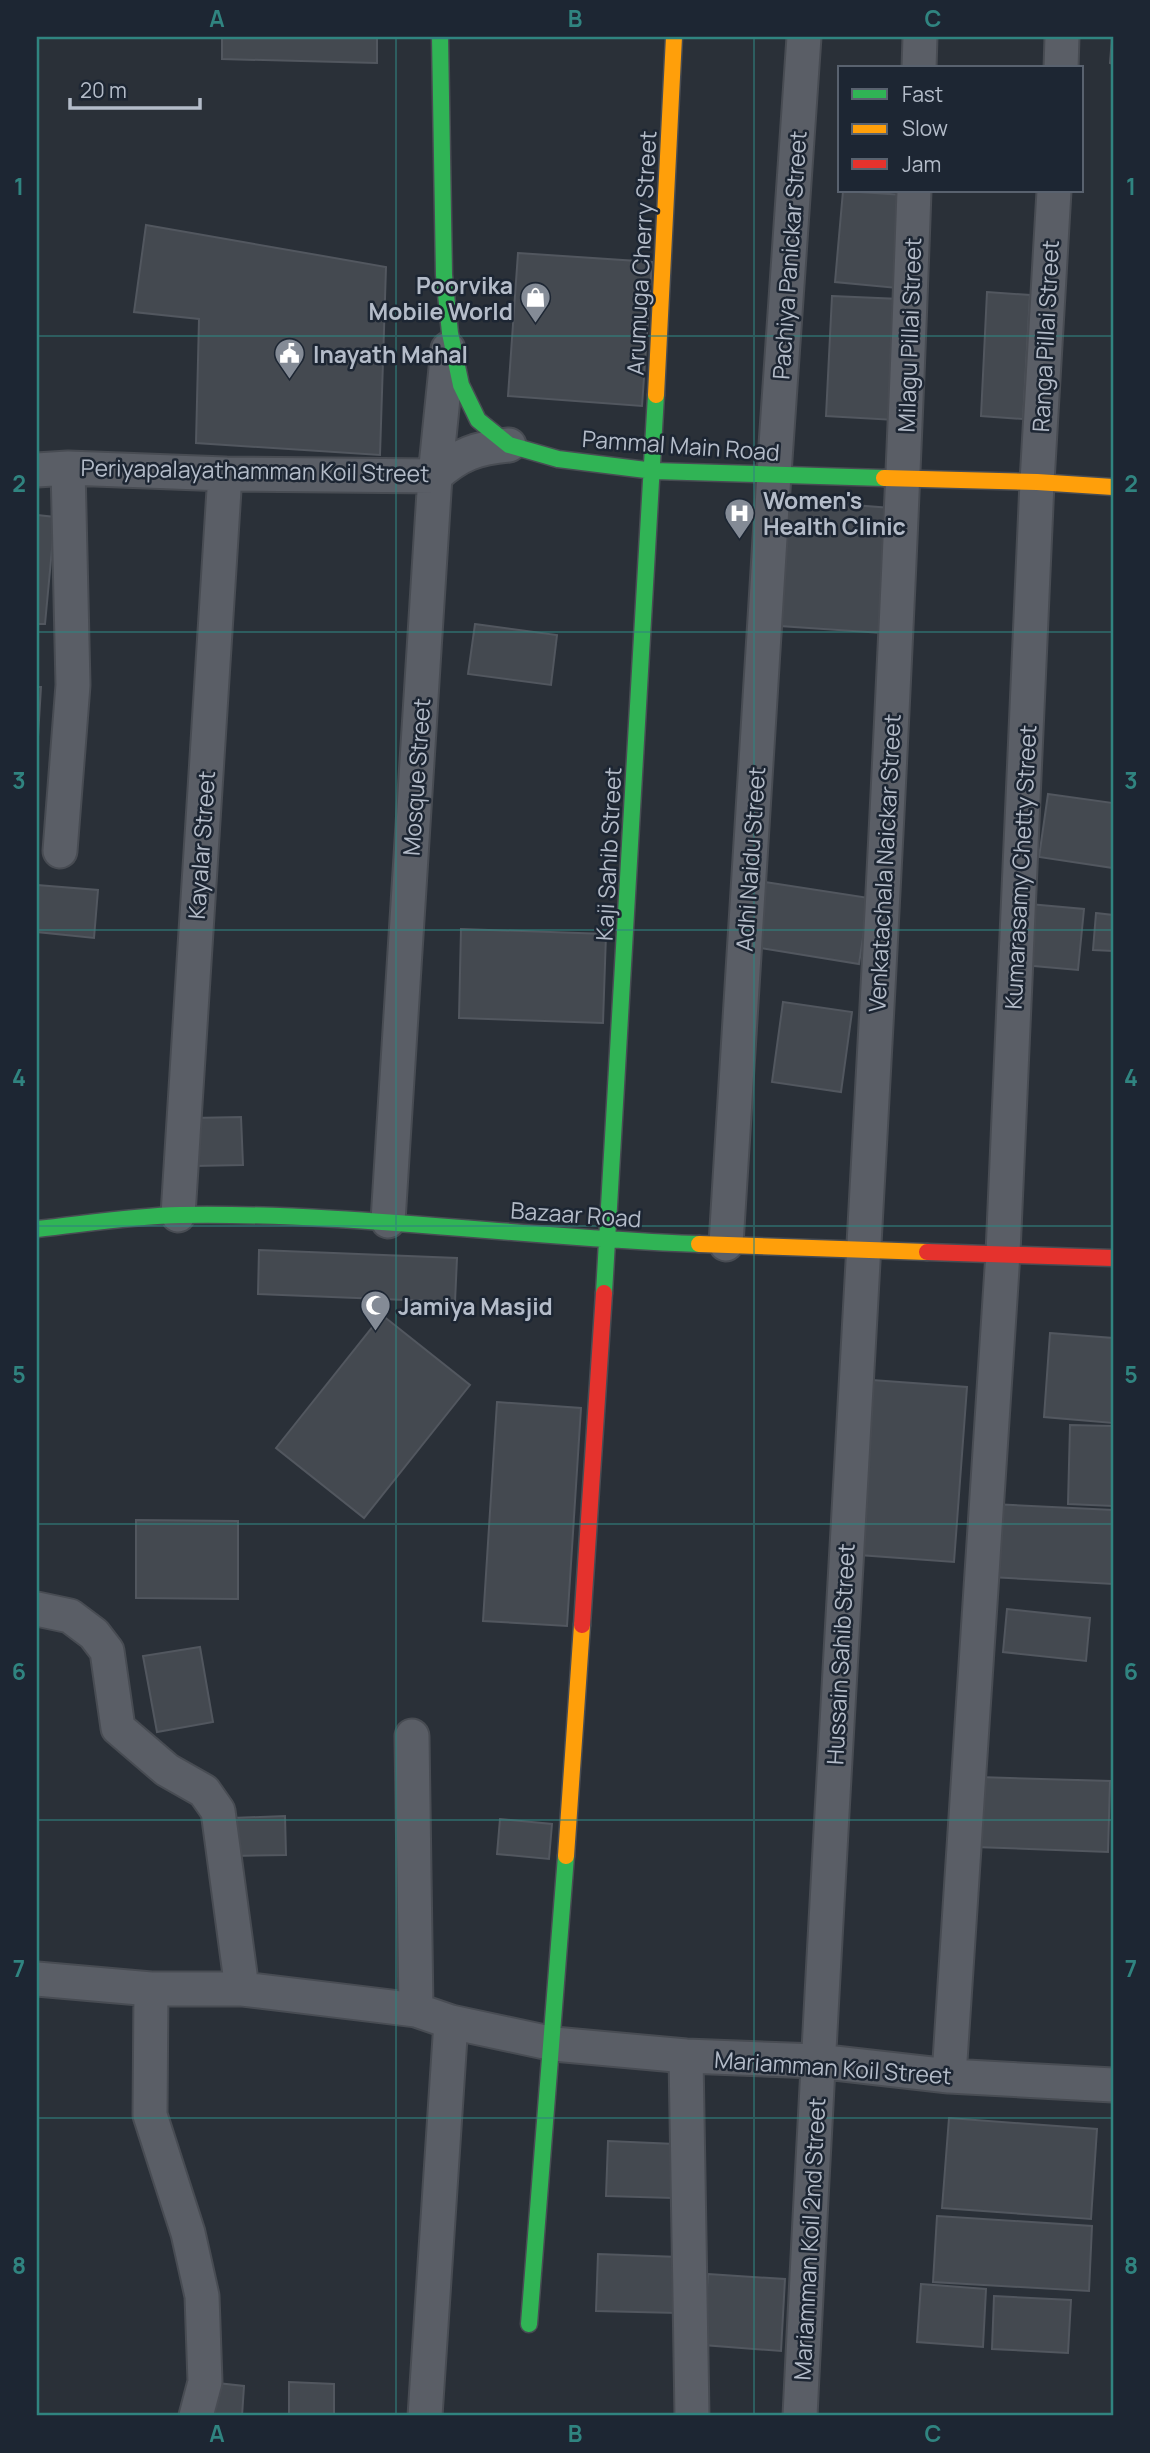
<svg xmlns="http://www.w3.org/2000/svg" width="1150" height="2453" viewBox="0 0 1150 2453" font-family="Manrope,sans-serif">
  <rect width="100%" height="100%" fill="#2a3038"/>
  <path fill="#444950" stroke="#52575f" stroke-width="2" d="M222,37H377V63L222,59Z
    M1112,37H1113V64L1110,63Z
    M843,191L905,195L897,288L835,282Z
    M146,225L386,267L380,455L196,443L199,319L134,312Z
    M518,253L652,262L642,406L508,396Z
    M987,292L1030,295L1023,419L981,416Z
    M832,296L900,299L895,420L826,416Z
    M789,500L891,508L882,633L780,626Z
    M37,515L55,517L45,624H37Z
    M475,624L557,635L551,685L468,674Z
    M37,687H41L38,737H37Z
    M1048,794L1113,803V868L1039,857Z
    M765,882L869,898L859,964L755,947Z
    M37,885L98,890L94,938L37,932Z
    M1029,904L1084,909L1078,970L1023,965Z
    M1096,913L1113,915V951L1093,950Z
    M461,929L606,934L603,1023L459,1018Z
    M783,1002L852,1012L841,1092L772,1082Z
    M241,1117L243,1165L194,1166L192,1118Z
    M259,1250L457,1258L455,1302L258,1294Z
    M382,1315L470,1385L364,1518L276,1448Z
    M1050,1333L1113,1338V1423L1044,1417Z
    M872,1380L967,1387L954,1562L859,1555Z
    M497,1402L581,1408L567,1626L483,1621Z
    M1070,1425L1113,1426V1506L1068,1504Z
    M992,1504L1113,1510V1584L990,1577Z
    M136,1520L238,1521V1599L136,1598Z
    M1007,1609L1090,1618L1086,1661L1003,1652Z
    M200,1647L213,1722L157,1732L143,1656Z
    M978,1777L1110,1781L1108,1852L975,1847Z
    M285,1816L286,1855L233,1856L232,1818Z
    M500,1819L552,1824L549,1859L497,1854Z
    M949,2118L1097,2129L1091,2219L942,2208Z
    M608,2141L675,2144L673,2198L606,2196Z
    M937,2216L1092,2226L1089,2291L933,2282Z
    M598,2254L679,2257L678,2313L596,2311Z
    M708,2274L785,2279L781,2351L703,2345Z
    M921,2284L986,2289L983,2347L917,2342Z
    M994,2296L1071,2300L1068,2353L992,2349Z
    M208,2382L244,2386L242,2416H204Z
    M289,2382L334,2384V2415L289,2414Z"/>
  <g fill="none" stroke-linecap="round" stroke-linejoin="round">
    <defs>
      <path id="street" d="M919,68L920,37
        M1061,68L1062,37
        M37,470L68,468L225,474L435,476C459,454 477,448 509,445
        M60,851L73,685L68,468
        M178,1215L225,474
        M388,1221L435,476L448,349
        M726,1244L774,474L804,37
        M37,1609L70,1616L94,1634L107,1651L118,1728L167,1770L204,1791L218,1811L242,1989
        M412,1736L416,2010
        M37,1979L151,1989H242L416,2010L451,2022L554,2044L686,2056L817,2061L949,2076L1113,2085
        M151,1989L150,2115L188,2233L202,2296L205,2382L196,2416
        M686,2056L692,2416
        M949,2076L1003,1253L1037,482L1054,191
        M425,2416L451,2022
        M800,2416C836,1674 888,933 914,191"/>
      <path id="fast" d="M440,37L444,275L450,333L461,385L478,420L509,445L558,459L654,471L884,478
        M37,1229C84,1224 132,1216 180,1215C353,1212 525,1238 699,1244
        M604,1293L656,395
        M529,2324L566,1856"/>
      <path id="slow" d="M656,395L674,37
        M884,478L1037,482L1113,487
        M699,1244L927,1252
        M566,1856L582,1625"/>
      <path id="jam" d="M927,1252L1113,1258
        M582,1625L604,1293"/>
    </defs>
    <use href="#street" stroke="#484c53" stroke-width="37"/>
    <use href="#fast" stroke="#484c53" stroke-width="19"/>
    <use href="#slow" stroke="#484c53" stroke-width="19"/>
    <use href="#jam" stroke="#484c53" stroke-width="19"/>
    <use href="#street" stroke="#5a5e66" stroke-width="33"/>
    <use href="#fast" stroke="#30b455" stroke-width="16"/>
    <use href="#slow" stroke="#ff9f0a" stroke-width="16"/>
    <use href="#jam" stroke="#e5322d" stroke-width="16"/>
  </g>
  <path fill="none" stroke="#308480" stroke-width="2" stroke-opacity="0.55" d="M396,37V2416M754,37V2416M37,336H1113M37,632H1113M37,930H1113M37,1226H1113M37,1524H1113M37,1820H1113M37,2118H1113"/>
  <defs>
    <symbol id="shop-pin" viewBox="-11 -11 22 30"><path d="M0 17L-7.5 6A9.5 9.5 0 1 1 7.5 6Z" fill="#848b96" stroke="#1d2633"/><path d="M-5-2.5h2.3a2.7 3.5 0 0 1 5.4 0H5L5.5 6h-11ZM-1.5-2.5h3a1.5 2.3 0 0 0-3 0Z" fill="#fff"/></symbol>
    <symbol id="civic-pin" viewBox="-11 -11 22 30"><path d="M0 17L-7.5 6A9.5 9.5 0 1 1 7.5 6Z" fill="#848b96" stroke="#1d2633"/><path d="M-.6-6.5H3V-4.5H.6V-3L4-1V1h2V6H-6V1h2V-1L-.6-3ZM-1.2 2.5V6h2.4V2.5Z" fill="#fff"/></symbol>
    <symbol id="hospital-pin" viewBox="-11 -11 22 30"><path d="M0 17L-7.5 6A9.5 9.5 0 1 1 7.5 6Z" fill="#848b96" stroke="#1d2633"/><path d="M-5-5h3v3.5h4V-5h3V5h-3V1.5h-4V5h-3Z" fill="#fff"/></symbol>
    <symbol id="mosque-pin" viewBox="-11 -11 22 30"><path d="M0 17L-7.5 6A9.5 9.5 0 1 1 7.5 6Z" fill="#848b96" stroke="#1d2633"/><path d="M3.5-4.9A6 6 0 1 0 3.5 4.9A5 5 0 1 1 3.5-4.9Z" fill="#fff"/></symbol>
  </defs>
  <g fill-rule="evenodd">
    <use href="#shop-pin" x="518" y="280" width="35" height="47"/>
    <use href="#civic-pin" x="272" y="336" width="35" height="47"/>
    <use href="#hospital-pin" x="722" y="496" width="35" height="47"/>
    <use href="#mosque-pin" x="358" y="1288" width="35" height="47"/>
  </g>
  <g text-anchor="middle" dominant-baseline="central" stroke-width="5" stroke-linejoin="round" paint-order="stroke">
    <g font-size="23" fill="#b4bcc9" stroke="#1d2633">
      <text transform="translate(641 253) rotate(-87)">Arumuga Cherry Street</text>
      <text transform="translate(789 255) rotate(-86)">Pachiya Panickar Street</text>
      <text transform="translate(909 335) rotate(-88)">Milagu Pillai Street</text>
      <text transform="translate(1045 336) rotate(-87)">Ranga Pillai Street</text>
      <text transform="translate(681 445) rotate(4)">Pammal Main Road</text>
      <text transform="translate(255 470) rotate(1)">Periyapalayathamman Koil Street</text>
      <text transform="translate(416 777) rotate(-86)">Mosque Street</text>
      <text transform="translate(201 845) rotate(-86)">Kayalar Street</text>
      <text transform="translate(608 854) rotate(-87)">Kaji Sahib Street</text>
      <text transform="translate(750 859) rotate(-86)">Adhi Naidu Street</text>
      <text transform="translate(884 863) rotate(-87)">Venkatachala Naickar Street</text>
      <text transform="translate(1020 867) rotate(-87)">Kumarasamy Chetty Street</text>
      <text transform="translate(576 1214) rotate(4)">Bazaar Road</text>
      <text transform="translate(840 1654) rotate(-87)">Hussain Sahib Street</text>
      <text transform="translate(833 2067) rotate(4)">Mariamman Koil Street</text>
      <text transform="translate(809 2239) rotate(-87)">Mariamman Koil 2nd Street</text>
    </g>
    <g font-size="23" font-weight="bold" fill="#b4bcc9" stroke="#1d2633" text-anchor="start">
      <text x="513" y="285" text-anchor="end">Poorvika<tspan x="513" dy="26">Mobile World</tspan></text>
      <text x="313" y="354">Inayath Mahal</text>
      <text x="763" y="500">Women's<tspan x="763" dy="26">Health Clinic</tspan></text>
      <text x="398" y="1306">Jamiya Masjid</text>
    </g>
  </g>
  <rect width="1150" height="2453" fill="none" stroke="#1d2633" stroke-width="77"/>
  <rect x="838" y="66" width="245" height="126" fill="#1d2633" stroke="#59626f" stroke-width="2"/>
  <rect x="852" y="89" width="35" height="10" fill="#30b455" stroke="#59626f" stroke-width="2"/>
  <text x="902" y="102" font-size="21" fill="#b4bcc9">Fast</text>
  <rect x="852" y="124" width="35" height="10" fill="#ff9f0a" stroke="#59626f" stroke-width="2"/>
  <text x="902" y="136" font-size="21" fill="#b4bcc9">Slow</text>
  <rect x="852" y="159" width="35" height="10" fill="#e5322d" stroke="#59626f" stroke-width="2"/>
  <text x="902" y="172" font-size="21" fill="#b4bcc9">Jam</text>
  <path d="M70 98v10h130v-10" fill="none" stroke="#b4bcc9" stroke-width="3.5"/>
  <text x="80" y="98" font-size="21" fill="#b4bcc9" stroke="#1d2633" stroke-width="5" paint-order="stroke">20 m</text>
  <rect x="38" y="38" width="1074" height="2376" fill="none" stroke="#308480" stroke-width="2.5"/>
  <g font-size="23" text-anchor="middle" font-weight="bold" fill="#308480">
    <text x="217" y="27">A</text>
    <text x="575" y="27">B</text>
    <text x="933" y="27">C</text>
    <text x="19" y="195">1</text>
    <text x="1131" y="195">1</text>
    <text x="19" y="492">2</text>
    <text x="1131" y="492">2</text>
    <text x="19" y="789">3</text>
    <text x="1131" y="789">3</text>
    <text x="19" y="1086">4</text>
    <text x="1131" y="1086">4</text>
    <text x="19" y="1383">5</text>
    <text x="1131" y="1383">5</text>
    <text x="19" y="1680">6</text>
    <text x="1131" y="1680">6</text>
    <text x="19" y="1977">7</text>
    <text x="1131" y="1977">7</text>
    <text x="19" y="2274">8</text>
    <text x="1131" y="2274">8</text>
    <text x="217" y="2442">A</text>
    <text x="575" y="2442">B</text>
    <text x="933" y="2442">C</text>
  </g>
</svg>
